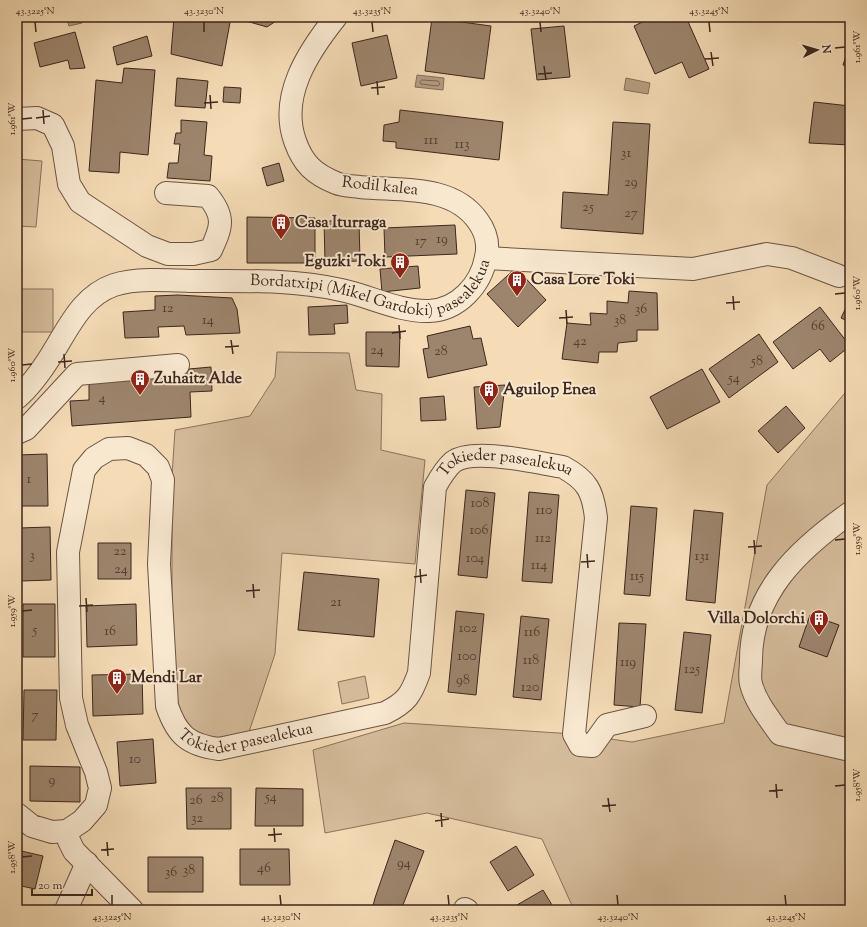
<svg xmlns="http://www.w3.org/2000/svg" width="867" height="927" viewBox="0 0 867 927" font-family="'Sorts Mill Goudy',serif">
  <rect width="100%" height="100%" fill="#f5dcb6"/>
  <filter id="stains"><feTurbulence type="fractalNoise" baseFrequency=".005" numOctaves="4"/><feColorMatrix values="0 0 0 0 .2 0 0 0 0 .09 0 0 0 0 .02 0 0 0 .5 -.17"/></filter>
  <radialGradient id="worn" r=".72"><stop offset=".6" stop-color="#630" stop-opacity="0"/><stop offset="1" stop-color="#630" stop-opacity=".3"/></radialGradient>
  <path fill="#d6bd9c" stroke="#8a725c" d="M17,159L42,161L36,227L17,226Z
    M17,289H53V332H17Z
    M277,352L349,353L356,390L382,394L381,450L425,460L415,564L282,553L275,654L248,735L217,743L194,737L181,720L176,691L172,599V475L175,430L250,416L275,377Z
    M850,387V910H574L542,839L427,813L325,833L313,750L404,723L574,734L632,742L724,723L767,485Z
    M365,676L369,698L342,704L338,682Z"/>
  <path fill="#b69e82" stroke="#866e5a" d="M66,17H80L82,23L69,26Z
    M417,75L444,78L443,90L415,87Z
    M626,78L650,83L648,94L624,90Z"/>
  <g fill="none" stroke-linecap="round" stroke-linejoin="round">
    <path stroke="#7a6250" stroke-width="1" d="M422,80L438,81L440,84L438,86L421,84L420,82Z"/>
  </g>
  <path fill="#9d856d" stroke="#3d261d" d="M174,17H231L222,66L171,54Z
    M232,17H282L267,27Z
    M653,17H686L709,69L689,78L682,62L655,74L634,26Z
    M432,18L491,26L484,79L425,71Z
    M564,26L570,77L537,80L531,29Z
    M75,32L85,68L70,69L68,60L40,67L34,43Z
    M387,35L397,78L361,86L352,43Z
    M147,36L152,56L117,65L113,47Z
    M850,44V67L843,65Z
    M124,68L155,70L148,155L120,152L119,173L89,171L96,80L122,83Z
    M177,78L208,81L205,108L175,106Z
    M224,87L241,88L240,103L223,102Z
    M814,102L850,106V145L809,143Z
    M400,110L503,122L499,160L396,148V142L383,141L384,125L399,122Z
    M181,120L207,122L204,155L212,156L210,181L167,178L169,163H178L180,144H174L176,133H181Z
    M613,122L650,124L643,234L561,228L563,192L608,195Z
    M279,163L284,181L267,186L262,168Z
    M247,217L315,218V263H247Z
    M324,221H359L360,261L325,262Z
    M455,225L457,254L385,257L384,228Z
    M418,266L420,288L382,292L380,269Z
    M516,268L546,300L518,327L487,294Z
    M629,291L657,293L658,330H637V341L618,343L617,352H599L598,363L562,359L567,323L591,325L590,313L607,314V301L628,303Z
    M178,295L232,298L237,309L240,333L186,335L184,326L158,327L159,337L125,338L123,312L155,310V296Z
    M850,299V322L841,318Z
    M347,305L348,323L334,324L335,334L309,335L308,307Z
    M820,307L850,346L830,362L820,349L793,369L773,342Z
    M470,326L473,339L481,338L487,365L428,378L423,349L429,348L427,336Z
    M366,332H400L399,367L366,366Z
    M759,334L778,362L729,398L709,369Z
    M211,367L212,391L190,392L191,417L72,426L70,401L89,400V378Z
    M702,369L720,402L667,429L650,397Z
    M505,385L500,427L477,429L474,387Z
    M444,396L446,420L421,421L420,398Z
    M786,406L805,428L778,453L758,431Z
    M47,454L48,506H17V455Z
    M466,490L495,493L487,578L458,575Z
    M529,492L559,495L552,583L522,581Z
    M631,506L657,508L650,596L624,594Z
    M694,510L723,513L715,603L686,600Z
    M50,527L51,580L21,581L19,528Z
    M98,543H131V579H98Z
    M304,572L379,579L374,637L298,630Z
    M23,604H55V657H23Z
    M136,604L137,645L87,647L86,606Z
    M456,611L484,614L476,695L448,692Z
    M810,615L839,625L827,657L799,647Z
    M521,616L549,619L541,700L513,697Z
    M619,623L646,624L640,707L614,705Z
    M684,632L711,635L702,713L675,710Z
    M142,674L143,714L93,716L92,675Z
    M24,690H57L56,740H23Z
    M153,739L156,783L120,786L117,742Z
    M30,766L80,767V802L30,801Z
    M186,788H231V829H187Z
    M256,788L303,789V826H255Z
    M395,840L424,851L401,910H372L375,898Z
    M516,846L534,875L508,891L490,862Z
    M240,849H289L290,885H240Z
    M17,850L43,856L35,889L17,885Z
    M148,857H203V892H148Z
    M543,890L555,910H520L517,905Z"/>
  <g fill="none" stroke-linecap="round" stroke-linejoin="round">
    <defs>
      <g id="minor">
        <path d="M17,119L37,118L53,125L63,146L69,184L80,202L147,246L168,254H193L211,250C222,226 225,217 208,196L166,193"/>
        <path d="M486,258L693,269L767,254L792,258L839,276"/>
        <path id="s1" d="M17,398C31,386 42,370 52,354C69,327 82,296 114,285C135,278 168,280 190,281C241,281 292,279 341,290C370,296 399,312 429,311C458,310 481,285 486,257C489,244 486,232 478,221C452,184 400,191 360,187C352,186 343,186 336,183C314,174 303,164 295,141C279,96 308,52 336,17"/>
        <path d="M17,433L26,429L77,374L178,365"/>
        <path d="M850,513C799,549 751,593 751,660C751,668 749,677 751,684C756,703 769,718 780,734L850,750"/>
        <path id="s2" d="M17,814L32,826L52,832L67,831L82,821L96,805L100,788L96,772L77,725L71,698L68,552L84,470L94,458L109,449L128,448L146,455L158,467L163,480L159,564L167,706C177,735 188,745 219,749L385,713C407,702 411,695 419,673L435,487C440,478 445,469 453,462C473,447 537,463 563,467C587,480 593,491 596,518L574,734L580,745L592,746L607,725L645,716"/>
        <path d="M67,831L69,841L74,851L132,910"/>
        <path d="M465,909L467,910"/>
        <path d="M66,910L87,863"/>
      </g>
    </defs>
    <use href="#minor" stroke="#6b5443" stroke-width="24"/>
    <use href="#minor" stroke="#f8e8d0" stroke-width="22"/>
  </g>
  <path fill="none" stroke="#3d261d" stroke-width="1.5" d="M35,22L36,32M204,22V32M372,22L373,32M540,22L541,32M709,22L710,32M835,48L845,47M711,52L713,66M705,59L719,58M544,66L546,80M538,74L552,73M377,81L378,95M371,88L385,87M210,95L211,109M204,103L218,102M43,110L44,124M36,118L50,116M22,119L32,118M835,294L845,293M733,296L734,310M726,303L740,302M566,310L567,324M559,318L573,317M399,325L400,339M392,333L406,331M231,340L233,354M225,347L239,346M64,354L65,368M58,362L72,361M22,365L32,364M754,540L755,554M835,540L845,539M748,547L762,546M587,554L588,568M581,562L595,561M420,569L421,583M414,577L427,575M253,584L254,598M246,591L260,590M86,598L87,612M79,606L93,605M22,611L32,610M776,784L777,798M835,786L845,785M769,791L783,790M608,798L610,812M602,806L616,805M441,813L442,827M435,821L449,819M274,828L275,842M268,835L282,834M107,842L108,856M101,850L114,849M22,857L32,856M112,895V905M280,895L281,905M448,895L449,905M617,895L618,905M785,895L786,905"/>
  <defs>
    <symbol id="building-pin" viewBox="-11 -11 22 30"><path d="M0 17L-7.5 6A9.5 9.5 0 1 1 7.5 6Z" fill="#8f2418" stroke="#f8e8d0"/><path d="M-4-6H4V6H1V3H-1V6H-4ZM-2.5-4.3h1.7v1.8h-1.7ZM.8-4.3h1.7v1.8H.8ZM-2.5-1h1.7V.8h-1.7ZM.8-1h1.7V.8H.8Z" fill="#fff"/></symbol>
  </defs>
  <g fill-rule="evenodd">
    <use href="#building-pin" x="270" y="212" width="22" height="30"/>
    <use href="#building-pin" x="389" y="251" width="22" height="30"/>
    <use href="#building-pin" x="506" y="269" width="22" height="30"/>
    <use href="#building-pin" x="129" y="368" width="22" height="30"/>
    <use href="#building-pin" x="478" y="379" width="22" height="30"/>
    <use href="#building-pin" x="808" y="608" width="22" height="30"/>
    <use href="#building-pin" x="106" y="667" width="22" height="30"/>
  </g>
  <g text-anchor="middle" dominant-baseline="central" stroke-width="4" stroke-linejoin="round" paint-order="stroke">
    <g font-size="14" fill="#553e31">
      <text x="431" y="141">111</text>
      <text x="462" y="145">113</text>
      <text x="626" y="154">31</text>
      <text x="631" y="183">29</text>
      <text x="588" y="208">25</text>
      <text x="631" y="214">27</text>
      <text x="442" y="240">19</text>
      <text x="421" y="242">17</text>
      <text x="168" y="309">12</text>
      <text x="641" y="310">36</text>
      <text x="208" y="321">14</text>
      <text x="620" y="321">38</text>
      <text x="818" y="327">66</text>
      <text x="580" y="342">42</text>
      <text x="377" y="351">24</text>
      <text x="441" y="352">28</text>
      <text x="757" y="362">58</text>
      <text x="734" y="379">54</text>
      <text x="102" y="399">4</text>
      <text x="29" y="480">1</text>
      <text x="480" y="504">108</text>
      <text x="544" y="511">110</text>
      <text x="479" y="531">106</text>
      <text x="543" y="539">112</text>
      <text x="120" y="552">22</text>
      <text x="32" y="556">3</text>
      <text x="702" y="557">131</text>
      <text x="475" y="559">104</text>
      <text x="539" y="566">114</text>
      <text x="121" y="570">24</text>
      <text x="637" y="577">115</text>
      <text x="336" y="603">21</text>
      <text x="468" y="629">102</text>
      <text x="35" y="631">5</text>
      <text x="110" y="632">16</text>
      <text x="532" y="633">116</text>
      <text x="467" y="657">100</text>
      <text x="531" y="661">118</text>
      <text x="628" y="663">119</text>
      <text x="692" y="670">125</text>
      <text x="463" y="681">98</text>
      <text x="530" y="688">120</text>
      <text x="35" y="716">7</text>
      <text x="135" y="760">10</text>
      <text x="52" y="781">9</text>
      <text x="271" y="798">54</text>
      <text x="217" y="799">28</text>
      <text x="196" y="801">26</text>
      <text x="197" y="819">32</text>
      <text x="404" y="864">94</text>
      <text x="264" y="869">46</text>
      <text x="189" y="871">38</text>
      <text x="171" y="873">36</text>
    </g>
    <g font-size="16" fill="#3d261d" stroke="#f8e8d0">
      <text transform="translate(380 187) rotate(6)">Rodil kalea</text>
      <text stroke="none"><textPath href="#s1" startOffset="420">Bordatxipi (Mikel Gardoki) pasealekua</textPath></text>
      <text stroke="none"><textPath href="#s2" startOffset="1332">Tokieder pasealekua</textPath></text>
      <text stroke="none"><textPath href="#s2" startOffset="864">Tokieder pasealekua</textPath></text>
    </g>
    <g font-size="16" font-weight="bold" fill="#3d261d" stroke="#f8e8d0" text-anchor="start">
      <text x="295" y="223">Casa Iturraga</text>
      <text x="386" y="262" text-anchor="end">Eguzki Toki</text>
      <text x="531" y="280">Casa Lore Toki</text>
      <text x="154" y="379">Zuhaitz Alde</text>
      <text x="503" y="390">Aguilop Enea</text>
      <text x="805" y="619" text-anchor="end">Villa Dolorchi</text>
      <text x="131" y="678">Mendi Lar</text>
    </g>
  </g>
  <rect width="867" height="927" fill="none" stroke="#f5dcb6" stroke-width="44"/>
  <g transform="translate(817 50) rotate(85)" stroke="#f8e8d0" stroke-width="3" paint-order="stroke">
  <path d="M0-3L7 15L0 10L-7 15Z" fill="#3d261d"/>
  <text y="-6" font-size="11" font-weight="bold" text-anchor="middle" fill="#3d261d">N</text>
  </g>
  <path d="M32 889v6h60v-6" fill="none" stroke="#3d261d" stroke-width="2"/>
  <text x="38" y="889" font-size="12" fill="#3d261d" stroke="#f8e8d0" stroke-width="3" paint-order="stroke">20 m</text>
  <rect x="22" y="22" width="823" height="883" fill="none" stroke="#3d261d" stroke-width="1.5"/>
  <g font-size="10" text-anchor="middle" fill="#3d261d">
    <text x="35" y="14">43.3225°N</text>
    <text x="204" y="14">43.3230°N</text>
    <text x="372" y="14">43.3235°N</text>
    <text x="540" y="14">43.3240°N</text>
    <text x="709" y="14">43.3245°N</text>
    <text transform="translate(856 47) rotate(-90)" y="4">1.961°W</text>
    <text transform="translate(11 119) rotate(-90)" y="4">1.961°W</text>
    <text transform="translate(856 293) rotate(-90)" y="4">1.960°W</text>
    <text transform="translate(11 365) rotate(-90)" y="4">1.960°W</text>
    <text transform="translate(856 539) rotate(-90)" y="4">1.959°W</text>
    <text transform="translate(11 611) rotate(-90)" y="4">1.959°W</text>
    <text transform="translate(856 785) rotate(-90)" y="4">1.958°W</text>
    <text transform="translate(11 857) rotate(-90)" y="4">1.958°W</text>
    <text x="112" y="920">43.3225°N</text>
    <text x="281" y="920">43.3230°N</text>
    <text x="449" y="920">43.3235°N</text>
    <text x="618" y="920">43.3240°N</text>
    <text x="786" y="920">43.3245°N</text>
  </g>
  <rect width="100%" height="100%" filter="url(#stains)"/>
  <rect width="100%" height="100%" fill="url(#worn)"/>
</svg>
